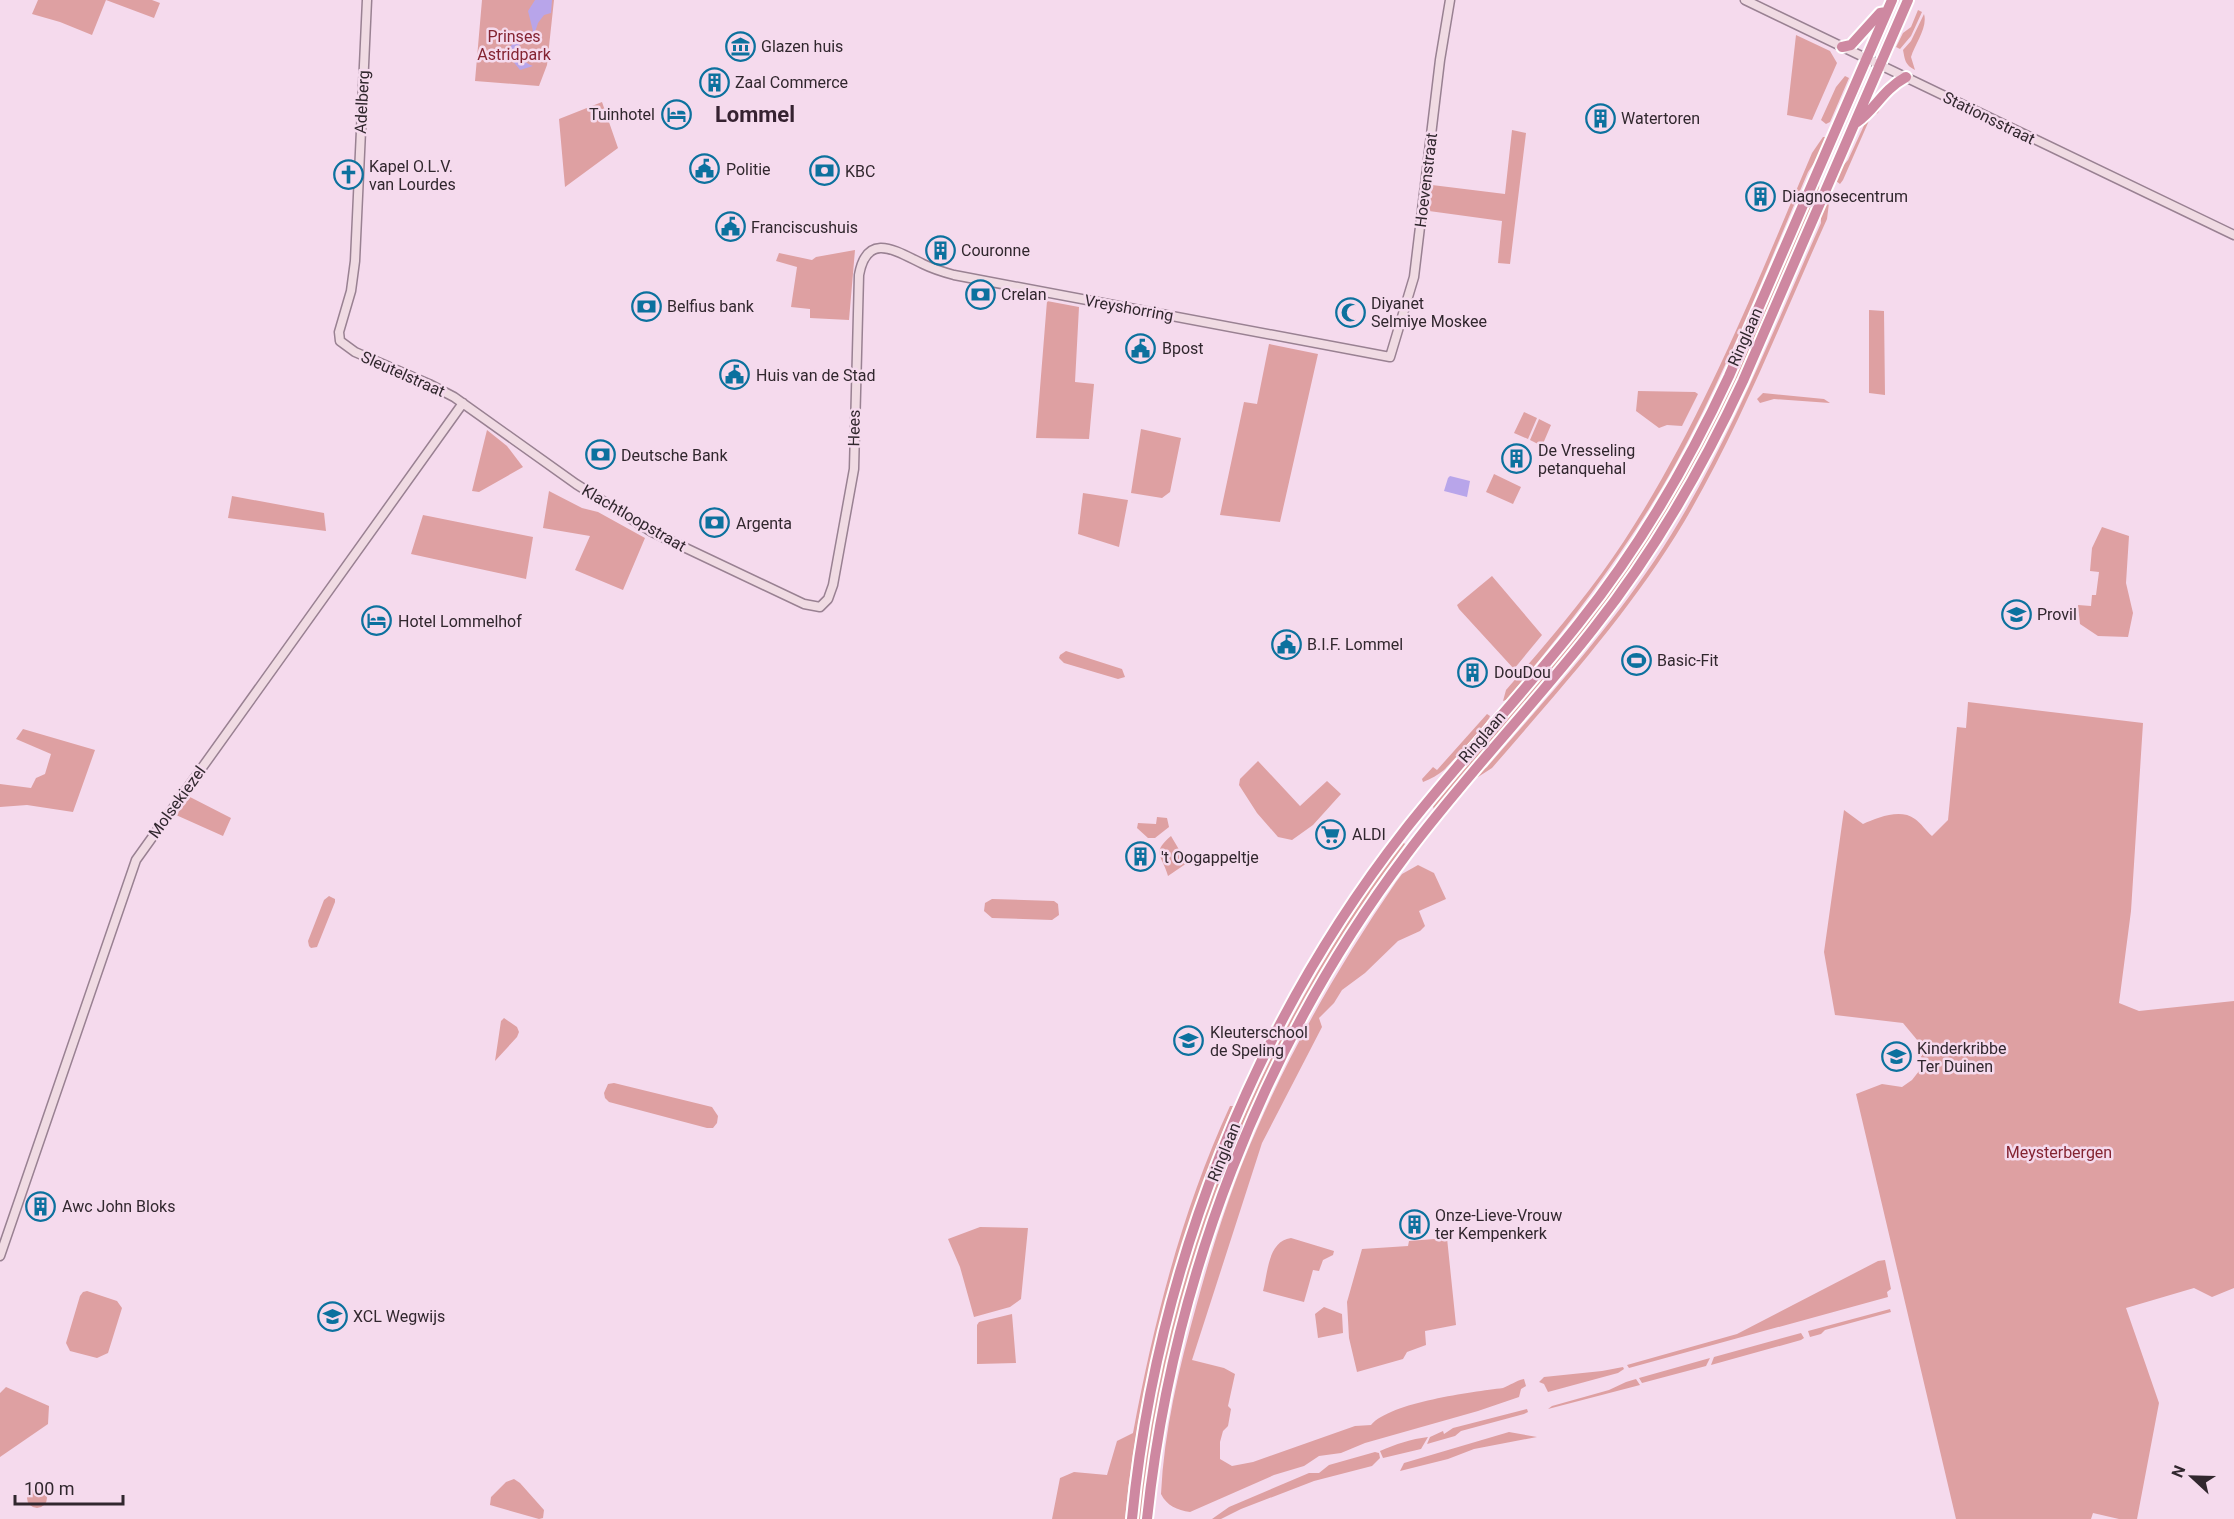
<svg xmlns="http://www.w3.org/2000/svg" width="2234" height="1519" viewBox="0 0 2234 1519" font-family="Roboto,sans-serif">
  <rect width="100%" height="100%" fill="#f5daed"/>
  <path fill="#dea0a2" d="M38,0H152L160,3L154,18L106,0L92,35L60,22L32,14Z
    M482,0H554L547,65L539,86L475,81Z
    M1918,10L1922,12L1911,36L1900,49L1896,47L1903,33L1911,27Z
    M1924,14C1928,27 1915,44 1911,57L1915,70C1905,65 1905,60 1903,50L1911,41Z
    M1796,35L1830,51L1837,63L1812,120L1787,115Z
    M1845,76L1849,78L1830,122L1826,124L1821,120L1836,87Z
    M1860,85L1862,86L1819,184L1820,192C1769,310 1722,430 1653,538C1590,636 1509,721 1434,810L1433,806L1489,739L1495,729L1672,496Z
    M602,102L618,148L565,187L559,119Z
    M1882,104L1878,113L1871,116L1843,180L1840,184L1836,181L1841,168L1848,160L1867,119Z
    M1512,130L1526,133L1510,264L1498,263L1502,221L1429,211L1432,185L1505,194Z
    M1823,137H1826L1818,157L1808,172C1766,270 1727,371 1675,465C1628,549 1568,627 1506,700L1503,701L1506,690C1548,642 1590,593 1624,541C1703,420 1756,285 1812,153Z
    M1827,200L1829,203L1827,219C1781,321 1741,425 1684,522C1631,611 1560,689 1492,768L1478,777L1477,774L1487,767C1552,692 1619,619 1671,535C1732,436 1774,329 1821,223V215Z
    M855,250L849,320L810,318V309L791,307L797,267L776,261L779,253L812,260L816,257Z
    M1047,301L1079,307L1075,382L1094,384L1089,439L1036,438Z
    M1869,310L1884,311L1885,395L1869,393Z
    M1269,344L1318,354L1280,522L1220,515L1244,402L1257,404Z
    M1638,391L1695,392L1698,394L1682,426L1667,425L1659,428L1636,411Z
    M1763,393L1824,399L1830,403L1774,399L1760,403L1757,399Z
    M1524,412L1537,418L1528,439L1514,433Z
    M1539,419L1551,425L1542,446L1530,440Z
    M1141,429L1181,438L1170,492L1162,498L1131,493Z
    M487,430L507,446L523,467L479,492L472,491Z
    M1494,474L1521,487L1513,504L1486,492Z
    M549,491L582,508L598,512L645,538L623,590L575,570L590,536L543,528Z
    M1083,493L1128,500L1119,547L1078,534Z
    M232,496L324,513L326,531L228,518Z
    M423,515L533,537L526,579L411,554Z
    M2102,527L2129,536L2126,583L2133,613L2128,637L2098,636L2080,624L2078,605L2091,606L2092,595H2096L2099,572L2090,571L2092,548Z
    M1492,576L1542,635L1514,669L1459,609L1457,605Z
    M1066,651L1122,669L1125,677L1118,679L1064,663L1059,658L1060,655Z
    M1968,702L2143,723L2131,911L2119,1003L2139,1011L2234,1001V1288L2212,1297L2194,1288L2126,1308L2159,1403L2137,1519H2119L2093,1513L2091,1519H1956L1856,1094L1882,1084L1902,1087L1912,1080L1923,1066L1918,1041L1903,1023L1835,1015L1824,952L1844,810L1863,824C1877,818 1900,808 1915,819C1921,823 1926,831 1932,836L1948,820L1957,727L1966,728Z
    M1487,714L1490,716C1489,722 1451,763 1444,770C1438,775 1431,779 1423,782L1422,779L1433,767L1437,770Z
    M23,729L95,750L73,812L27,805L0,807V784L31,788L36,778L45,774L51,754L16,739Z
    M1258,761L1300,806L1327,781L1341,794L1313,825L1292,840L1278,837L1257,813L1239,785L1240,779Z
    M190,797L231,818L223,836L176,815Z
    M1157,817L1167,818L1169,827L1155,838H1148L1137,828L1138,823L1156,824Z
    M1171,836L1187,863L1168,876C1162,855 1151,853 1171,836Z
    M1402,841L1405,844L1371,891L1364,906L1341,941L1211,1216L1142,1519H1137C1145,1462 1152,1405 1166,1349C1211,1160 1290,999 1402,841Z
    M1418,865L1434,873L1446,899L1419,911L1425,926L1420,931L1398,941L1365,973L1342,990L1334,1003L1319,1018L1322,1027L1262,1143L1192,1360L1224,1368L1235,1374L1228,1406L1231,1409L1228,1426L1223,1431L1220,1442V1459L1232,1466L1253,1462L1355,1426L1371,1425C1391,1402 1472,1392 1503,1388C1511,1385 1515,1381 1524,1379L1526,1386L1521,1389L1519,1397L1478,1411L1365,1443L1341,1453L1319,1456L1304,1466L1274,1475L1190,1512C1177,1510 1167,1506 1161,1494C1164,1431 1179,1368 1196,1307C1212,1248 1231,1187 1256,1131C1294,1043 1342,961 1396,882L1402,874Z
    M329,896L335,899V902L317,947L311,948L309,946L308,941L324,900Z
    M992,899L1054,901L1058,904L1059,915L1052,920L992,918L984,911L985,903Z
    M504,1018L517,1027L519,1032L517,1037L495,1061L501,1021Z
    M614,1083L712,1107L718,1116L717,1123L713,1128H707L609,1102L605,1098L604,1093L608,1084Z
    M1230,1106H1233C1178,1239 1139,1375 1125,1519H1052L1060,1478L1074,1472L1107,1475L1117,1441L1133,1433C1154,1321 1182,1210 1230,1106Z
    M980,1227L1028,1228L1021,1299L1010,1307L974,1317L960,1267L948,1239Z
    M1291,1238L1334,1251L1333,1255L1323,1260L1319,1271L1313,1270L1304,1302L1263,1291C1268,1272 1268,1241 1291,1238Z
    M1447,1238L1456,1325L1425,1331L1426,1345L1407,1352L1403,1359L1357,1372L1349,1338L1347,1302L1362,1249L1408,1246L1409,1241Z
    M1885,1260L1891,1289L1887,1292L1888,1297L1629,1368L1627,1365L1737,1334L1878,1261Z
    M87,1291L117,1301L122,1308L108,1353L97,1358L70,1351L66,1343L80,1296L83,1292Z
    M1324,1307L1342,1314L1343,1333L1318,1338L1315,1314Z
    M1890,1309L1891,1312L1825,1330L1821,1334L1810,1337L1808,1331Z
    M1012,1314L1016,1363L977,1364V1325L979,1322Z
    M1801,1333L1804,1338L1801,1340L1711,1365L1714,1357Z
    M1710,1358L1706,1366L1642,1383L1639,1378Z
    M1623,1367L1624,1369L1618,1373L1548,1392L1544,1384L1539,1382L1544,1377L1602,1371Z
    M1636,1379L1640,1385L1548,1409L1552,1406L1609,1390L1626,1382Z
    M6,1387L49,1406L48,1424L0,1457V1393Z
    M1527,1409L1528,1412L1524,1414L1461,1431L1455,1436L1427,1444L1430,1437L1443,1431L1444,1434L1453,1428Z
    M1509,1432L1537,1437L1474,1449L1448,1459L1400,1471L1404,1463Z
    M1428,1437L1421,1449L1383,1458L1380,1451C1396,1444 1411,1439 1428,1437Z
    M1375,1452L1379,1453L1380,1458L1372,1466L1314,1481L1241,1509L1221,1519H1212L1229,1507L1309,1473H1319L1329,1465Z
    M514,1479L520,1483L544,1510L543,1518L539,1519L490,1505L491,1497L506,1482Z
    M27 1498a10 10 0 1 1 20 0a10 10 0 1 1-20 0Z"/>
  <path fill="#b8a5ea" d="M535,0H552L551,13L544,15L538,23L534,35L520,43C517,54 522,62 533,66L520,70L512,60L510,47L515,41L516,35H527L533,31L528,11Z
    M1450,476L1470,481L1467,497L1444,491L1448,478Z"/>
  <g fill="none" stroke-linecap="round" stroke-linejoin="round">
    <defs>
      <path id="secondary" d="M367,0L355,261L351,291L339,332L340,341L355,352L429,384L454,397L576,484L652,532L804,604L820,607L828,599L833,585L854,469L859,275C867,231 896,251 923,264C933,269 943,272 954,275L1390,357L1414,277L1440,60L1450,0
        M1745,0L2234,235
        M0,1256L136,860L463,403"/>
      <path id="highway" d="M1842,47L1851,45L1880,13L1886,12
        M1857,122C1875,110 1882,90 1906,77
        M1132,1519C1156,1272 1252,1026 1405,830C1461,759 1523,694 1579,623C1639,548 1688,464 1729,376L1892,0
        M1147,1519C1172,1281 1262,1046 1406,855C1465,776 1534,705 1594,628C1654,552 1702,469 1743,381L1908,0"/>
    </defs>
    <use href="#secondary" stroke="#998192" stroke-width="11"/>
    <use href="#highway" stroke="#fff" stroke-width="14"/>
    <use href="#secondary" stroke="#f0dbe3" stroke-width="8"/>
    <use href="#highway" stroke="#ce88a1" stroke-width="10"/>
  </g>
  <defs>
    <symbol id="museum-ring" viewBox="-11 -11 22 22"><circle r="9.5" fill="#f5daed" stroke="#0c719e" stroke-width="1.5"/><path d="M0-6L6-3V-2H-6V-3ZM-5-1h2V3h-2ZM-1-1h2V3h-2ZM3-1h2V3H3ZM-6 4H6V6H-6Z" fill="#0c719e"/></symbol>
    <symbol id="building-ring" viewBox="-11 -11 22 22"><circle r="9.5" fill="#f5daed" stroke="#0c719e" stroke-width="1.5"/><path d="M-4-6H4V6H1V3H-1V6H-4ZM-2.5-4.3h1.7v1.8h-1.7ZM.8-4.3h1.7v1.8H.8ZM-2.5-1h1.7V.8h-1.7ZM.8-1h1.7V.8H.8Z" fill="#0c719e"/></symbol>
    <symbol id="hotel-ring" viewBox="-11 -11 22 22"><circle r="9.5" fill="#f5daed" stroke="#0c719e" stroke-width="1.5"/><path d="M-6-4.5h1.5V1H6V5H4.5V3h-9V5H-6ZM-4 0a1.8 1.8 0 1 1 3.6 0ZM.5 0V-2.5h3Q6-2.5 6 0Z" fill="#0c719e"/></symbol>
    <symbol id="civic-ring" viewBox="-11 -11 22 22"><circle r="9.5" fill="#f5daed" stroke="#0c719e" stroke-width="1.5"/><path d="M-.6-6.5H3V-4.5H.6V-3L4-1V1h2V6H-6V1h2V-1L-.6-3ZM-1.2 2.5V6h2.4V2.5Z" fill="#0c719e"/></symbol>
    <symbol id="bank-ring" viewBox="-11 -11 22 22"><circle r="9.5" fill="#f5daed" stroke="#0c719e" stroke-width="1.5"/><path d="M-6-4H6V4H-6ZM0-2.3a2.3 2.3 0 1 0 0 4.6a2.3 2.3 0 1 0 0-4.6Z" fill="#0c719e"/></symbol>
    <symbol id="church-ring" viewBox="-11 -11 22 22"><circle r="9.5" fill="#f5daed" stroke="#0c719e" stroke-width="1.5"/><path d="M-1.2-6h2.4v3.5h3.3v2.4h-3.3V6h-2.4V-.1h-3.3v-2.4h3.3Z" fill="#0c719e"/></symbol>
    <symbol id="mosque-ring" viewBox="-11 -11 22 22"><circle r="9.5" fill="#f5daed" stroke="#0c719e" stroke-width="1.5"/><path d="M3.5-4.9A6 6 0 1 0 3.5 4.9A5 5 0 1 1 3.5-4.9Z" fill="#0c719e"/></symbol>
    <symbol id="school-ring" viewBox="-11 -11 22 22"><circle r="9.5" fill="#f5daed" stroke="#0c719e" stroke-width="1.5"/><path d="M0-5L7-2L0 1L-7-2ZM-4 1L0 2.5L4 1V4Q0 6-4 4Z" fill="#0c719e"/></symbol>
    <symbol id="stadium-ring" viewBox="-11 -11 22 22"><circle r="9.5" fill="#f5daed" stroke="#0c719e" stroke-width="1.5"/><path d="M0-5a6.5 5 0 1 0 0 10a6.5 5 0 1 0 0-10ZM-3.5-1.8h7v3.6h-7Z" fill="#0c719e"/></symbol>
    <symbol id="supermarket-ring" viewBox="-11 -11 22 22"><circle r="9.5" fill="#f5daed" stroke="#0c719e" stroke-width="1.5"/><path d="M-6-5.5h2.5l.6 2H6L4.5 2H-2.5L-4.4-4H-6ZM-1.5 3.2a1.3 1.3 0 1 0 .1 0ZM3 3.2a1.3 1.3 0 1 0 .1 0Z" fill="#0c719e"/></symbol>
  </defs>
  <g fill-rule="evenodd">
    <use href="#museum-ring" x="724" y="30" width="33" height="33"/>
    <use href="#building-ring" x="698" y="66" width="33" height="33"/>
    <use href="#hotel-ring" x="660" y="98" width="33" height="33"/>
    <use href="#building-ring" x="1584" y="102" width="33" height="33"/>
    <use href="#civic-ring" x="688" y="152" width="33" height="33"/>
    <use href="#bank-ring" x="808" y="154" width="33" height="33"/>
    <use href="#church-ring" x="332" y="158" width="33" height="33"/>
    <use href="#building-ring" x="1744" y="180" width="33" height="33"/>
    <use href="#civic-ring" x="714" y="210" width="33" height="33"/>
    <use href="#building-ring" x="924" y="234" width="33" height="33"/>
    <use href="#bank-ring" x="964" y="278" width="33" height="33"/>
    <use href="#bank-ring" x="630" y="290" width="33" height="33"/>
    <use href="#mosque-ring" x="1334" y="296" width="33" height="33"/>
    <use href="#civic-ring" x="1124" y="332" width="33" height="33"/>
    <use href="#civic-ring" x="718" y="358" width="33" height="33"/>
    <use href="#bank-ring" x="584" y="438" width="33" height="33"/>
    <use href="#building-ring" x="1500" y="442" width="33" height="33"/>
    <use href="#bank-ring" x="698" y="506" width="33" height="33"/>
    <use href="#school-ring" x="2000" y="598" width="33" height="33"/>
    <use href="#hotel-ring" x="360" y="604" width="33" height="33"/>
    <use href="#civic-ring" x="1270" y="628" width="33" height="33"/>
    <use href="#stadium-ring" x="1620" y="644" width="33" height="33"/>
    <use href="#building-ring" x="1456" y="656" width="33" height="33"/>
    <use href="#supermarket-ring" x="1314" y="818" width="33" height="33"/>
    <use href="#building-ring" x="1124" y="840" width="33" height="33"/>
    <use href="#school-ring" x="1172" y="1024" width="33" height="33"/>
    <use href="#school-ring" x="1880" y="1040" width="33" height="33"/>
    <use href="#building-ring" x="24" y="1190" width="33" height="33"/>
    <use href="#building-ring" x="1398" y="1208" width="33" height="33"/>
    <use href="#school-ring" x="316" y="1300" width="33" height="33"/>
  </g>
  <g text-anchor="middle" dominant-baseline="central" stroke-width="5" stroke-linejoin="round" paint-order="stroke">
    <g font-size="16" fill="#842432" stroke="#f5daed">
      <text x="514" y="36">Prinses<tspan x="514" dy="18">Astridpark</tspan></text>
      <text x="2059" y="1152">Meysterbergen</text>
    </g>
    <g font-size="16" fill="#31272e" stroke="#f5daed" text-anchor="start">
      <text x="761" y="46">Glazen huis</text>
      <text x="735" y="82">Zaal Commerce</text>
      <text x="655" y="114" text-anchor="end">Tuinhotel</text>
      <text x="1621" y="118">Watertoren</text>
      <text x="369" y="166">Kapel O.L.V.<tspan x="369" dy="18">van Lourdes</tspan></text>
      <text x="726" y="169">Politie</text>
      <text x="845" y="171">KBC</text>
      <text x="1782" y="196">Diagnosecentrum</text>
      <text x="751" y="227">Franciscushuis</text>
      <text x="961" y="250">Couronne</text>
      <text x="1001" y="294">Crelan</text>
      <text x="1371" y="303">Diyanet<tspan x="1371" dy="18">Selmiye Moskee</tspan></text>
      <text x="667" y="306">Belfius bank</text>
      <text x="1162" y="348">Bpost</text>
      <text x="756" y="375">Huis van de Stad</text>
      <text x="1538" y="450">De Vresseling<tspan x="1538" dy="18">petanquehal</tspan></text>
      <text x="621" y="455">Deutsche Bank</text>
      <text x="736" y="523">Argenta</text>
      <text x="2037" y="614">Provil</text>
      <text x="398" y="621">Hotel Lommelhof</text>
      <text x="1307" y="644">B.I.F. Lommel</text>
      <text x="1657" y="660">Basic-Fit</text>
      <text x="1494" y="672">DouDou</text>
      <text x="1352" y="834">ALDI</text>
      <text x="1161" y="857">'t Oogappeltje</text>
      <text x="1210" y="1032">Kleuterschool<tspan x="1210" dy="18">de Speling</tspan></text>
      <text x="1917" y="1048">Kinderkribbe<tspan x="1917" dy="18">Ter Duinen</tspan></text>
      <text x="62" y="1206">Awc John Bloks</text>
      <text x="1435" y="1215">Onze-Lieve-Vrouw<tspan x="1435" dy="18">ter Kempenkerk</tspan></text>
      <text x="353" y="1316">XCL Wegwijs</text>
    </g>
    <g font-size="16" fill="#31272e" stroke="#f5daed">
      <text transform="translate(362 102) rotate(-87)">Adelberg</text>
      <text transform="translate(1989 118) rotate(26)">Stationsstraat</text>
      <text transform="translate(1426 180) rotate(-83)">Hoevenstraat</text>
      <text transform="translate(1129 308) rotate(10)">Vreyshorring</text>
      <text transform="translate(1745 337) rotate(-66)">Ringlaan</text>
      <text transform="translate(403 374) rotate(24)">Sleutelstraat</text>
      <text transform="translate(854 428) rotate(-89)">Hees</text>
      <text transform="translate(634 518) rotate(30)">Klachtloopstraat</text>
      <text transform="translate(1482 737) rotate(-49)">Ringlaan</text>
      <text transform="translate(177 802) rotate(-54)">Molsekiezel</text>
      <text transform="translate(1224 1152) rotate(-68)">Ringlaan</text>
    </g>
    <g font-size="22" font-weight="bold" fill="#362231" stroke="#f5daed">
      <text x="755" y="114">Lommel</text>
    </g>
  </g>
  <g transform="translate(2192 1477) rotate(292)" stroke="#f5daed" stroke-width="4.5" paint-order="stroke">
  <path d="M0-4.5L10 22L0 15L-10 22Z" fill="#31272e"/>
  <text y="-9" font-size="16" font-weight="bold" text-anchor="middle" fill="#31272e">N</text>
  </g>
  <path d="M15 1495v9h108v-9" fill="none" stroke="#31272e" stroke-width="3"/>
  <text x="24" y="1495" font-size="18" fill="#31272e" stroke="#f5daed" stroke-width="4.5" paint-order="stroke">100 m</text>
</svg>
